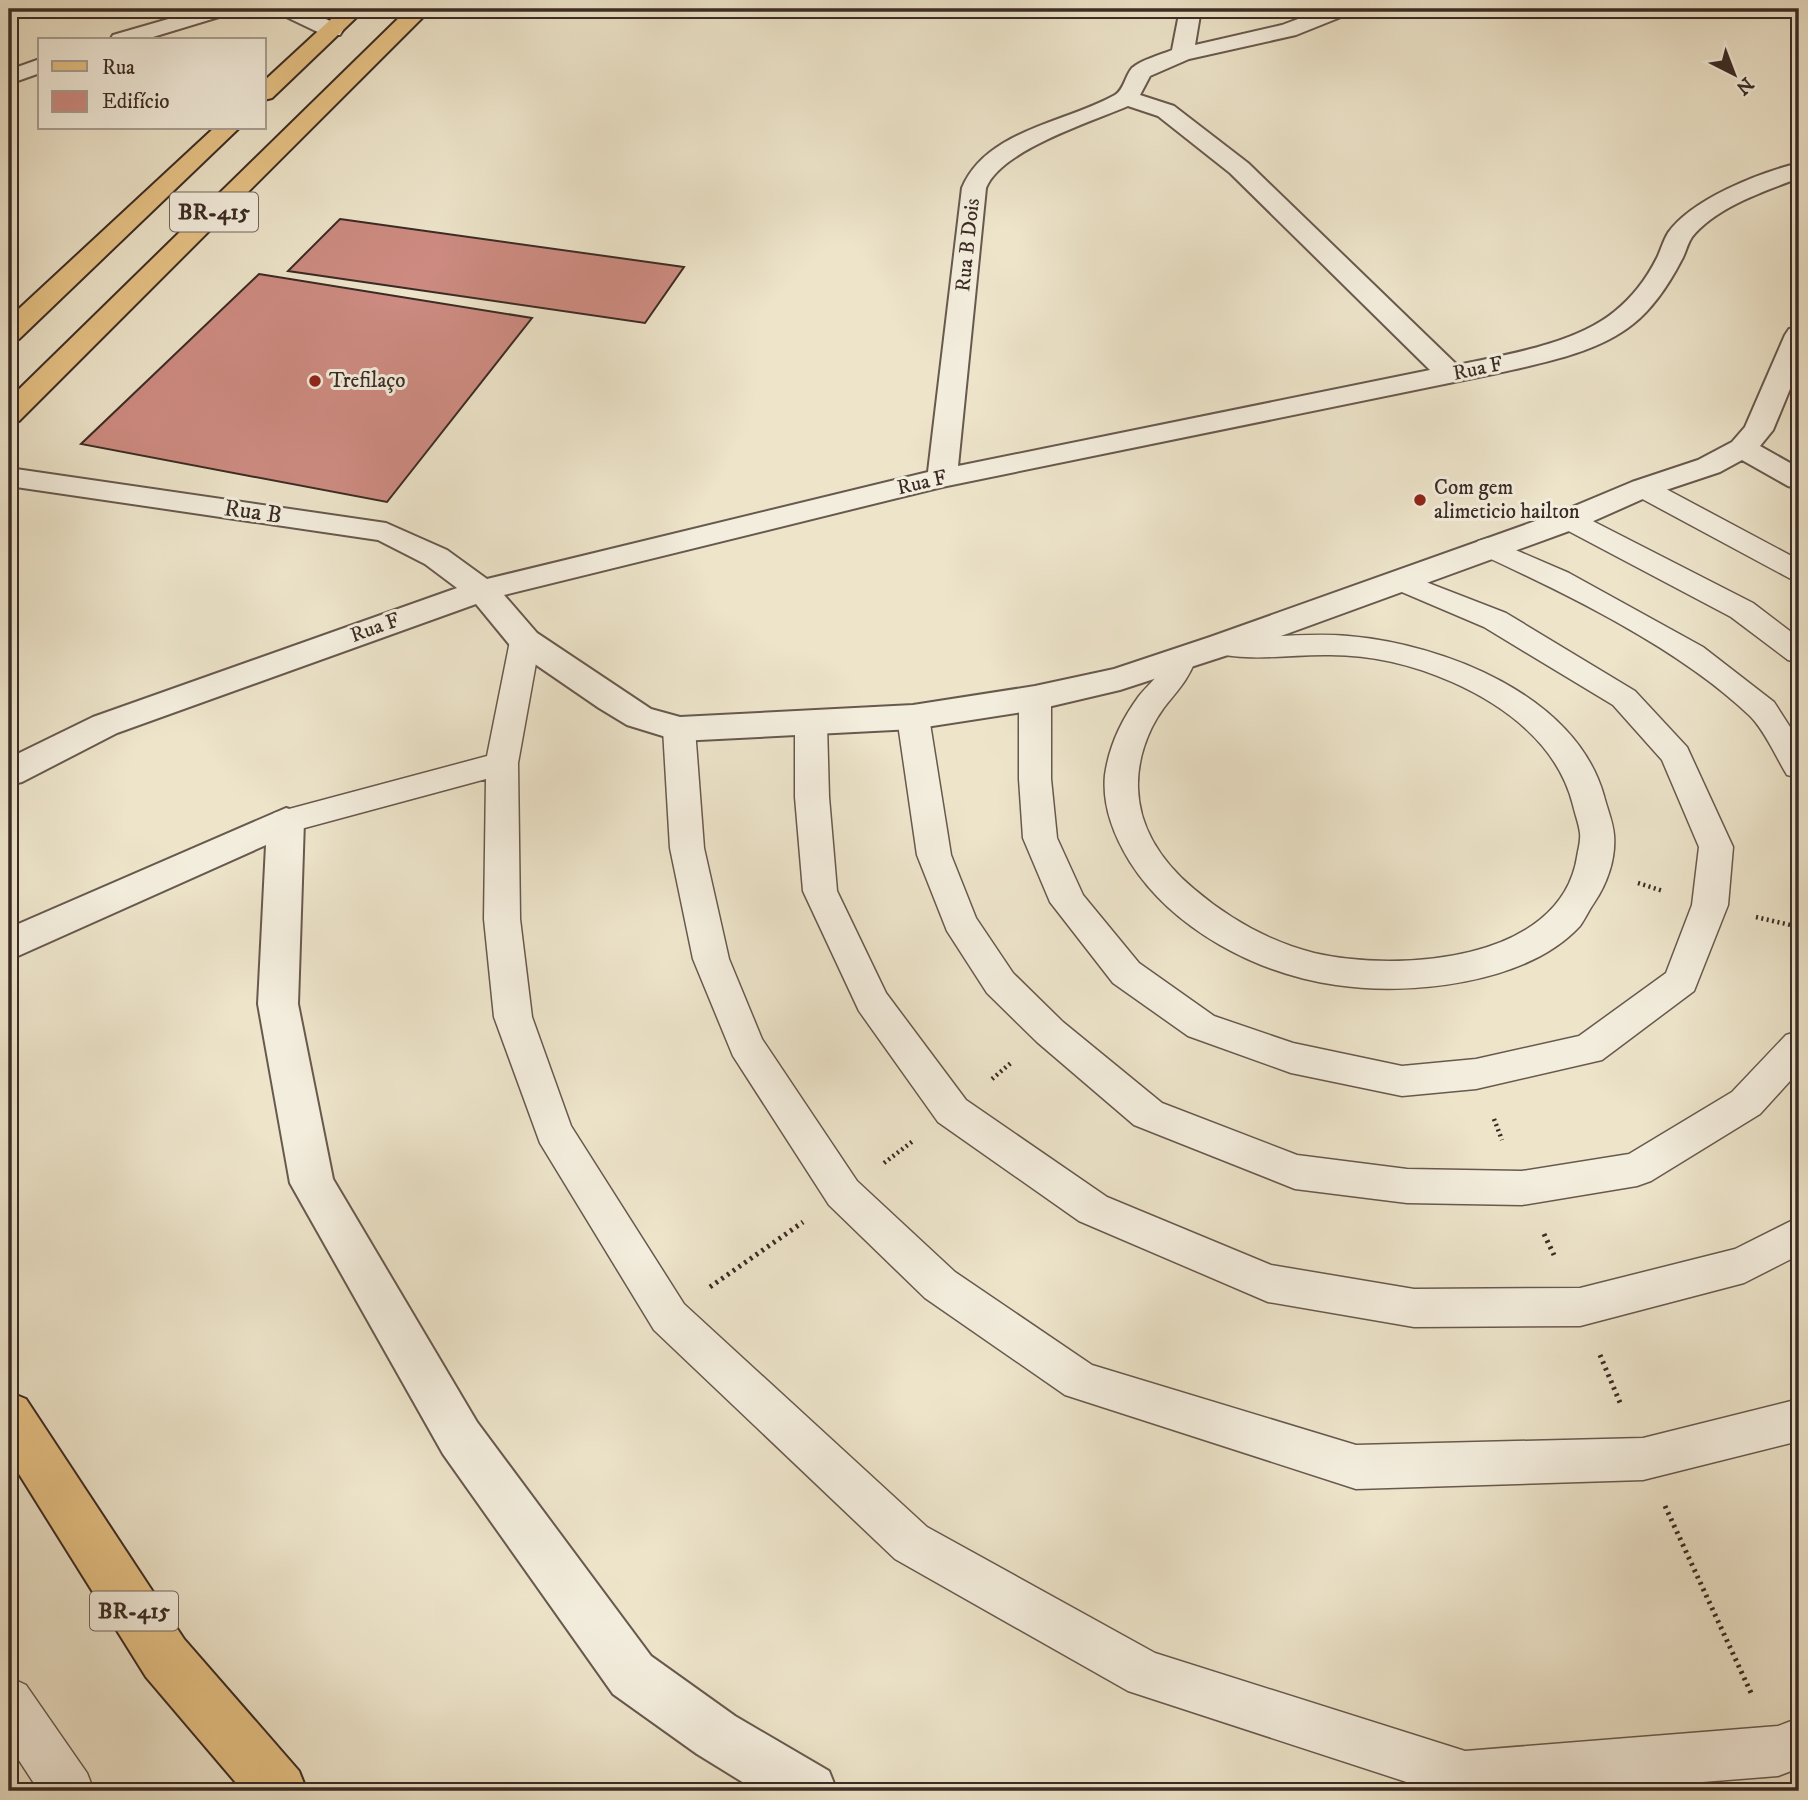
<svg xmlns="http://www.w3.org/2000/svg" width="1808" height="1800" viewBox="0 0 1808 1800" font-family="'IM FELL DW Pica',serif">
  <rect width="100%" height="100%" fill="#ede4ca"/>
  <filter id="stains"><feTurbulence type="fractalNoise" baseFrequency=".00286" numOctaves="4"/><feColorMatrix values="0 0 0 0 .2 0 0 0 0 .09 0 0 0 0 .02 0 0 0 .5 -.17"/></filter>
  <radialGradient id="worn" r=".72"><stop offset=".6" stop-color="#630" stop-opacity="0"/><stop offset="1" stop-color="#630" stop-opacity=".3"/></radialGradient>
  <path fill="#cd8b81" stroke="#3b2b25" stroke-width="2" d="M340,219L684,267L645,323L288,271Z
    M259,274L532,318L387,502L81,444Z"/>
  <g fill="none" stroke-linecap="round" stroke-linejoin="round">
    <defs>
      <path id="service" d="M1643,480L1653,482L1799,560V581L1789,578L1633,494L1629,488L1633,482Z
        M1569,512L1579,514L1753,603L1799,638V663L1788,660L1731,617L1559,526L1555,520L1559,514Z
        M1488,538L1569,573L1703,647L1774,702L1799,741V778L1787,775C1776,757 1765,731 1750,716C1679,648 1567,594 1478,553L1474,547L1478,541Z
        M1400,572L1506,613L1635,691L1687,747L1733,847L1728,905L1694,991L1602,1060L1476,1089L1402,1096L1291,1073L1188,1036L1113,983L1050,902L1023,838L1019,779V698L1024,691L1035,688L1046,691L1051,698V779L1057,838L1083,895L1139,963L1214,1016L1293,1043L1402,1066L1476,1059L1579,1036L1666,973L1692,905L1699,847L1662,760L1613,705L1484,627L1390,587L1385,581L1390,575Z
        M525,631L536,634L540,641L518,763L520,919L532,1017L571,1126L684,1304L927,1527L1155,1653L1465,1751L1778,1726L1799,1718V1768L1778,1776L1589,1791H1434L1128,1691L895,1559L654,1330L540,1143L494,1017L484,919L486,779L286,833L274,829L269,821L274,813L487,756L510,641L514,634Z
        M1222,635C1264,640 1306,632 1348,636C1443,644 1576,695 1604,796C1607,808 1613,822 1614,835C1616,859 1607,884 1594,903C1589,910 1585,919 1580,926C1527,984 1409,996 1336,985C1258,974 1173,930 1130,862C1114,836 1102,806 1105,775C1109,746 1122,719 1139,696C1146,687 1155,680 1160,671C1164,665 1165,659 1169,653L1180,650L1191,653L1195,660C1189,680 1175,693 1163,709C1147,731 1137,761 1138,788C1139,829 1163,863 1194,889C1228,918 1270,942 1314,953C1396,972 1560,963 1577,857C1578,850 1581,841 1580,833C1579,824 1575,814 1573,805C1558,745 1506,706 1452,682C1412,664 1367,654 1324,655C1286,655 1248,662 1211,652L1207,645L1211,638Z
        M913,706L924,709L929,717L951,855L976,918L1013,973L1063,1022L1162,1103L1297,1155L1407,1169L1522,1171L1629,1154L1732,1092L1786,1035L1799,1031V1071L1760,1114L1651,1181L1637,1186L1522,1205L1407,1203L1295,1189L1134,1125L1037,1042L987,993L947,931L917,855L897,717L902,709Z
        M811,713L822,716L827,724L829,797L837,891L886,993L966,1100L1107,1197L1271,1265L1414,1289L1580,1288L1735,1249L1799,1217V1255L1744,1283L1580,1326L1414,1327L1268,1302L1079,1221L938,1122L859,1011L803,891L795,797V724L800,716Z
        M679,718L690,721L695,729L704,848L729,959L762,1039L857,1181L955,1272L1092,1365L1356,1445L1643,1438L1799,1399V1441L1643,1480L1356,1489L1065,1395L925,1298L829,1205L733,1056L693,959L670,848L663,729L668,721Z
        M9,1677L26,1685L87,1773L94,1791H39L9,1745Z"/>
      <path id="minor" d="M203,9H236L232,13L143,40H110L113,35Z
        M274,9H302L340,25L343,30L340,35H324L278,13Z
        M1180,9H1201L1195,45L1282,25L1325,9H1354L1351,13L1296,35L1189,59L1150,76L1140,95L1174,106L1248,163L1457,365C1505,355 1575,344 1614,312C1632,298 1647,278 1657,258C1661,250 1663,241 1668,233C1692,199 1759,173 1799,163V178C1765,191 1716,207 1692,237C1687,244 1686,253 1681,261C1669,284 1653,308 1633,324C1597,353 1542,363 1498,373L942,487L504,595L537,633L651,709L680,717L913,705L1035,686L1114,669L1210,637L1558,513L1632,482L1698,460L1732,442L1745,427L1785,335L1789,329L1799,327V367L1773,430L1760,446L1799,468V489L1788,486L1742,460L1720,472L1654,494L1580,527L1234,653L1120,690L1035,710L913,729L679,741L627,725L599,708L513,649L476,604L117,733L22,782L9,785V758L93,717L457,588L425,564L378,540L9,486V468L386,523L447,550L487,579L928,472L962,188C986,130 1065,123 1115,95C1124,90 1125,76 1132,68C1141,60 1160,55 1172,50ZM1128,106L1158,116L1230,173L1430,370L958,466L986,188C1001,150 1091,122 1128,106Z
        M40,59V73L9,84V70Z
        M286,808L299,812L304,821L298,1004L333,1179L477,1422L651,1656L735,1716L829,1771L837,1791H757L697,1754L613,1694L443,1454L290,1183L258,1004L266,845L9,960V928Z"/>
      <path id="primary" d="M342,9H365L272,98L264,100V81Z
        M408,9H431L19,421L9,424V399Z
        M214,128H239L19,339L9,341V318Z
        M9,1392L26,1399L184,1639L299,1771L307,1791H243L146,1677L9,1458Z"/>
    </defs>
    <use href="#service" stroke="#68594e" stroke-width="3"/>
    <use href="#minor" stroke="#68594e" stroke-width="4"/>
    <use href="#primary" stroke="#3b2b25" stroke-width="4"/>
    <path stroke="#3b2b25" stroke-width="4.5" stroke-dasharray="2 3.5" stroke-linecap="butt" d="M1638,883L1663,891
      M1756,917L1799,927
      M992,1079L1012,1062
      M1494,1119L1502,1140
      M884,1163L913,1141"/>
    <path stroke="#3b2b25" stroke-width="5" stroke-dasharray="2.5 4.5" stroke-linecap="butt" d="M1544,1234L1554,1255
      M710,1287L803,1222
      M1600,1355L1621,1405
      M1665,1506L1752,1695"/>
    <use href="#service" fill="#f3eddd" fill-rule="evenodd"/>
    <use href="#minor" fill="#f3eddd" fill-rule="evenodd"/>
    <use href="#primary" fill="#e6c285" fill-rule="evenodd"/>
  </g>
  <g fill="#8f2418" stroke="#f3eddd" stroke-width="2.5">
    <circle cx="315" cy="381" r="7"/>
    <circle cx="1420" cy="500" r="7"/>
  </g>
  <g text-anchor="middle" dominant-baseline="central" stroke-width="6" stroke-linejoin="round" paint-order="stroke">
    <g font-size="21" fill="#3b2b25" stroke="#f3eddd">
      <text transform="translate(968 245) rotate(-84)">Rua B Dois</text>
      <text transform="translate(1478 369) rotate(-12)">Rua F</text>
      <text transform="translate(922 483) rotate(-13)">Rua F</text>
      <text transform="translate(375 628) rotate(-20)">Rua F</text>
    </g>
    <g font-size="21" fill="#3b2b25" stroke="#f3eddd" text-anchor="start">
      <text x="329" y="381">Trefilaço</text>
      <text x="1434" y="488">Com gem<tspan x="1434" dy="24">alimeticio hailton</tspan></text>
    </g>
    <g fill="#f3eddd" stroke="#72655c" stroke-width="2">
      <rect x="170" y="192.5" width="88" height="39" rx="5"/>
      <rect x="90" y="1591.5" width="88" height="39" rx="5"/>
    </g>
    <g font-size="23" font-weight="bold" fill="#3b2b25">
      <text x="214" y="212">BR-415</text>
      <text x="134" y="1611">BR-415</text>
    </g>
    <g font-size="24" fill="#3b2b25" stroke="#f3eddd">
      <text transform="translate(253 512) rotate(8)">Rua B</text>
    </g>
  </g>
  <rect width="1808" height="1800" fill="none" stroke="#ede4ca" stroke-width="35"/>
  <rect x="10" y="10" width="1787" height="1779" fill="none" stroke="#3b2b25" stroke-width="3.5"/>
  <rect x="18" y="18" width="1773" height="1765" fill="none" stroke="#3b2b25" stroke-width="2"/>
  <rect x="38" y="38" width="228" height="91" fill="#f3eddd" stroke="#a99f93" stroke-width="2"/>
  <rect x="52" y="61" width="35" height="10" fill="#e6c285" stroke="#a99f93" stroke-width="2"/>
  <text x="102" y="74" font-size="21" fill="#3b2b25">Rua</text>
  <rect x="52" y="91" width="35" height="21" fill="#cd8b81" stroke="#a99f93" stroke-width="2"/>
  <text x="102" y="108" font-size="21" fill="#3b2b25">Edifício</text>
  <g transform="translate(1734 74) rotate(138)" stroke="#f3eddd" stroke-width="5" paint-order="stroke">
  <path d="M0-5L12 26L0 18L-12 26Z" fill="#3b2b25"/>
  <text y="-10" font-size="19" font-weight="bold" text-anchor="middle" fill="#3b2b25">N</text>
  </g>
  <rect width="100%" height="100%" filter="url(#stains)"/>
  <rect width="100%" height="100%" fill="url(#worn)"/>
</svg>
